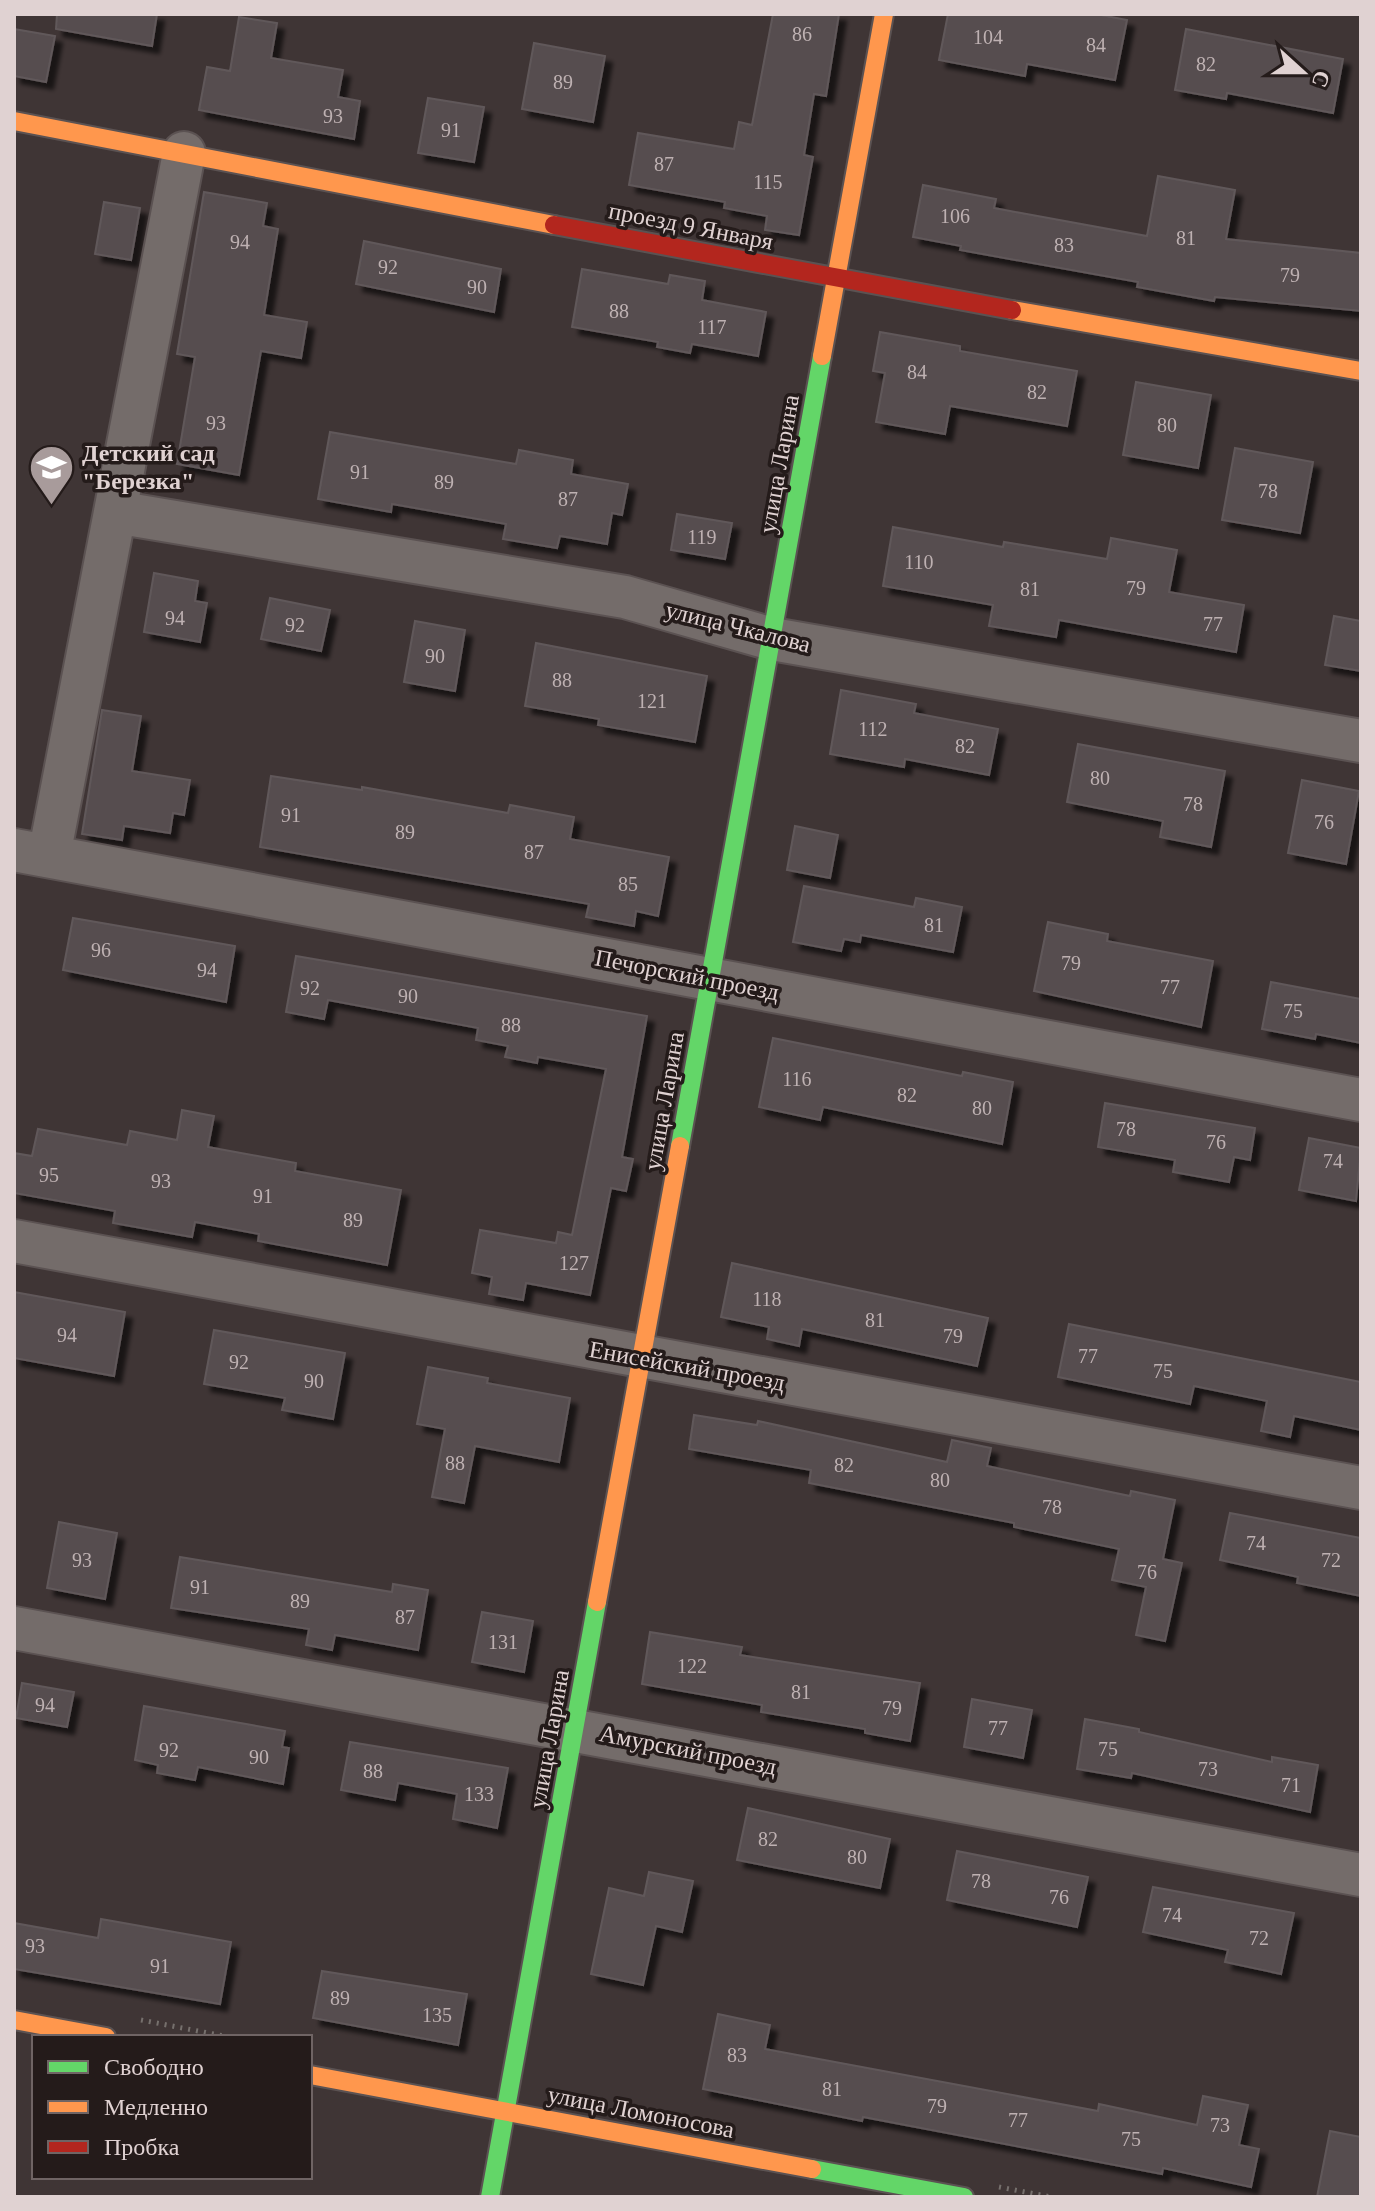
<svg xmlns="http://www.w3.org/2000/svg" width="1375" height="2211" viewBox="0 0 1375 2211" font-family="'Times New Roman',serif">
  <defs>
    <filter id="shadow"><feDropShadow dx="7" dy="7" stdDeviation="2" flood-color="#0009"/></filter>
  </defs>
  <rect width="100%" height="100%" fill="#3f3535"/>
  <path fill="#564e50" stroke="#61585a" stroke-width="2" filter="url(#shadow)" d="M57,14H157L152,46L56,29Z
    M773,14H839L826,96L814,94L804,155L813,157L799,235L765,230L767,216L724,208L725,202L629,185L638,133L734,149L739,122L752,125Z
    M948,14H1096L1127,20L1115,80L1027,64L1025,76L939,60Z
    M239,17L277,23L271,58L343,70L338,97L360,101L354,139L199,110L207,67L230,71Z
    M14,29L55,36L46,82L14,76Z
    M1186,29L1343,59L1333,113L1227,93L1226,99L1175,90Z
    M534,43L605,56L593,122L522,109Z
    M428,98L484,107L474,162L418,153Z
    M1158,176L1235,190L1226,239L1361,253V311L1215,297L1214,301L1137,287L1138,282L960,250L961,246L913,237L923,185L996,199L994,208L1147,236Z
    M204,192L267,203L263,226L278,229L264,315L307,322L301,358L261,351L239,475L177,464L195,357L177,354Z
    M104,202L140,208L131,260L95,254Z
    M364,241L501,269L494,312L356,284Z
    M582,269L668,284L670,275L705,281L702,300L766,312L758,356L692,344L690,353L657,347L658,342L572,327Z
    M880,332L960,346V351L1077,371L1067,426L950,406L945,434L876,422L885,373L873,371Z
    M1136,382L1211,395L1198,468L1123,455Z
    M330,432L516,464L519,450L573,460L571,474L628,484L622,515L612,513L607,544L560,536L557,548L503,539L506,524L392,504L391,512L318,499Z
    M1235,448L1313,462L1300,533L1222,520Z
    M677,514L732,523L725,559L671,550Z
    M893,527L1003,547L1004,542L1107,559L1111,538L1177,550L1169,592L1244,605L1236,652L1059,620L1056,637L989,626L993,605L883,586Z
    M154,573L198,581L195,601L207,603L200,642L144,632Z
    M270,598L330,610L321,651L261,639Z
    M1334,616L1361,621V671L1325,665Z
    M415,621L465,630L455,691L404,682Z
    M536,643L707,676L695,742L598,725L599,719L525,706Z
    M841,690L916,704L914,713L998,729L989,775L905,759L904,767L830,754Z
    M102,710L141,716L132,771L190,780L184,815L173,813L170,833L124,826L122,840L82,834Z
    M1078,744L1225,771L1211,847L1160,837L1163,821L1067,802Z
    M271,776L362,790V787L508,813L510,805L574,817L570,839L669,857L658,916L636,911L634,926L586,917L589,904L260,847Z
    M1302,780L1359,791L1346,864L1288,853Z
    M795,826L838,835L830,878L787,870Z
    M804,886L914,907L916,898L962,907L953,952L861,935L860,942L844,939L841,951L793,942Z
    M73,918L235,946L226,1002L63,970Z
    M1048,922L1108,934L1107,941L1213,961L1201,1027L1034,991Z
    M296,956L647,1016L622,1157L633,1159L626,1191L611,1188L590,1295L526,1283L523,1300L489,1294L492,1277L472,1273L480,1230L556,1243L558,1232L572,1235L606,1069L538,1057L537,1063L505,1057L508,1046L476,1040L478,1028L328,1000L324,1019L286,1012Z
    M1271,982L1361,999V1043L1316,1034L1315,1039L1262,1029Z
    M773,1038L962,1076L963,1072L1013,1082L1002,1144L823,1107L820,1120L759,1107Z
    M1105,1103L1255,1128L1250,1160L1234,1157L1229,1182L1173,1172L1175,1160L1098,1147Z
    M182,1110L214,1116L208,1147L296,1163L295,1171L401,1190L387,1265L258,1241L259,1234L195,1222L192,1237L113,1223L115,1211L14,1193V1153L32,1156L38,1129L127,1145L130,1131L177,1140Z
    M1309,1138L1361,1148L1356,1201L1299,1190Z
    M732,1263L988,1318L977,1366L802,1329L799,1346L767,1339L769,1327L721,1317Z
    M14,1292L125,1312L114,1376L14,1358Z
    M1069,1324L1361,1382V1430L1294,1416L1290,1437L1261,1431L1267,1401L1194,1386L1190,1404L1058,1377Z
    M214,1330L345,1353L333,1419L282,1410L285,1398L204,1384Z
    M428,1367L488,1378L487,1383L570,1398L559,1462L475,1446L464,1503L432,1497L445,1429L417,1424Z
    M694,1415L757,1425L758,1421L947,1462L952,1440L991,1448L987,1466L1130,1496L1131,1491L1175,1500L1163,1559L1182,1563L1165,1641L1136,1635L1146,1587L1112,1580L1119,1549L1014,1527V1523L809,1483L811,1470L689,1449Z
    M1230,1513L1361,1538V1596L1297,1583L1298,1577L1220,1560Z
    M59,1522L117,1533L105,1599L47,1588Z
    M180,1557L392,1592L393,1584L428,1590L418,1650L335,1635L332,1650L306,1645L309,1629L171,1608Z
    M482,1612L533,1621L524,1672L472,1662Z
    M650,1632L742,1647L740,1655L920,1683L910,1741L865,1733V1729L761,1712L762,1705L642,1684Z
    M22,1683L74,1692L67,1727L16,1718Z
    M972,1699L1032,1710L1023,1758L964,1747Z
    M144,1706L285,1731L282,1747L289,1748L283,1784L198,1767L195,1780L157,1773L158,1765L135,1760Z
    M1085,1719L1139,1729V1732L1272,1762V1757L1318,1765L1310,1812L1132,1773L1131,1778L1077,1769Z
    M350,1742L508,1768L497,1828L453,1819L457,1794L398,1783L395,1800L341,1790Z
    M748,1808L890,1839L880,1888L737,1860Z
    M957,1851L1088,1877L1077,1927L947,1900Z
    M649,1872L693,1881L682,1932L656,1926L643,1985L591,1974L609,1888L644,1896Z
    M1153,1887L1294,1913L1281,1974L1225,1962L1228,1950L1143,1932Z
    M101,1919L231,1942L220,2004L14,1969V1923L98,1938Z
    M322,1971L467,1994L458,2045L313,2018Z
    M718,2014L770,2025L765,2049L1098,2111L1099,2104L1197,2125L1203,2096L1248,2105L1239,2145L1259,2149L1251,2187L1163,2168L1162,2174L863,2117L862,2121L703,2089Z
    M1330,2131L1361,2137V2197H1317Z"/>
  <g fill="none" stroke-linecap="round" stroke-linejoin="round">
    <defs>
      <path id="street" d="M115,512L625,597L772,639L1361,741
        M14,850L1361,1100
        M49,856L184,153
        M14,1241L1361,1488
        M14,1628L1361,1875"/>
      <path id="fast" d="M680,1146L822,356
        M812,2169L964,2197
        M490,2197L597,1602"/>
      <path id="slow" d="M14,121L554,225
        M1012,310L1361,371
        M822,356L884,14
        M597,1602L680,1146
        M14,2020L106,2037
        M310,2075L812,2169"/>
      <path id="jam" d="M554,225L1012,310"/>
    </defs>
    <use href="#street" stroke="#5b5252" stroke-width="46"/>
    <use href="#fast" stroke="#5b5252" stroke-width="22"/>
    <use href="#slow" stroke="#5b5252" stroke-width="22"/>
    <use href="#jam" stroke="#5b5252" stroke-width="22"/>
    <path stroke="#76706d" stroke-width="5" stroke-dasharray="2 6" stroke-linecap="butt" d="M141,2020L229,2037
      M999,2187L1051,2197"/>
    <use href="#street" stroke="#746c6a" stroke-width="42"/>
    <use href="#fast" stroke="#63d668" stroke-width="18"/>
    <use href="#slow" stroke="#ff974d" stroke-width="18"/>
    <use href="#jam" stroke="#b3261e" stroke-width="18"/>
  </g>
  <defs>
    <symbol id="school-pin" viewBox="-11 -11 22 30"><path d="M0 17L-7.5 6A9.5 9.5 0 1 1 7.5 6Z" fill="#a89b9b" stroke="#241b1a"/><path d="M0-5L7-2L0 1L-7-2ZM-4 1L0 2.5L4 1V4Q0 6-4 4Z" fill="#fff"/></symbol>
  </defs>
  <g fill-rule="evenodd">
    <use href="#school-pin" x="26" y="442" width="51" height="69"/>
  </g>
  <g text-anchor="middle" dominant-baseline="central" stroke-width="7" stroke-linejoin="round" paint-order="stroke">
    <g font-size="20" fill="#beb1b2">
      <text x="802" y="34">86</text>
      <text x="988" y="37">104</text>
      <text x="1096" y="45">84</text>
      <text x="1206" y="64">82</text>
      <text x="563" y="82">89</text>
      <text x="333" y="116">93</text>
      <text x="451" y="130">91</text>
      <text x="664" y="164">87</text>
      <text x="768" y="182">115</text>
      <text x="955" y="216">106</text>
      <text x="1186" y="238">81</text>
      <text x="240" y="242">94</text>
      <text x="1064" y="245">83</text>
      <text x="388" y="267">92</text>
      <text x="1290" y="275">79</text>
      <text x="477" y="287">90</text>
      <text x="619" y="311">88</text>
      <text x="712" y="327">117</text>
      <text x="917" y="372">84</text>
      <text x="1037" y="392">82</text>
      <text x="216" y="423">93</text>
      <text x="1167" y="425">80</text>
      <text x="360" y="472">91</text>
      <text x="444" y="482">89</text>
      <text x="1268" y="491">78</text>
      <text x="568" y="499">87</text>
      <text x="702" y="537">119</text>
      <text x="919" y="562">110</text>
      <text x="1136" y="588">79</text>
      <text x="1030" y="589">81</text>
      <text x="175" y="618">94</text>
      <text x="1213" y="624">77</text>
      <text x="295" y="625">92</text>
      <text x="435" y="656">90</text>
      <text x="562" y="680">88</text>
      <text x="652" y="701">121</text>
      <text x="873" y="729">112</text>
      <text x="965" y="746">82</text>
      <text x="1100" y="778">80</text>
      <text x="1193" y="804">78</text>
      <text x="291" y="815">91</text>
      <text x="1324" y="822">76</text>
      <text x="405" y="832">89</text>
      <text x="534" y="852">87</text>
      <text x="628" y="884">85</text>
      <text x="934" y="925">81</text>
      <text x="101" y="950">96</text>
      <text x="1071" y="963">79</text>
      <text x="207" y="970">94</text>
      <text x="1170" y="987">77</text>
      <text x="310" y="988">92</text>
      <text x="408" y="996">90</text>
      <text x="1293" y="1011">75</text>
      <text x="511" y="1025">88</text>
      <text x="797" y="1079">116</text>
      <text x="907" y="1095">82</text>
      <text x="982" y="1108">80</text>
      <text x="1126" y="1129">78</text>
      <text x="1216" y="1142">76</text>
      <text x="1333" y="1161">74</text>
      <text x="49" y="1175">95</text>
      <text x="161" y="1181">93</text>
      <text x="263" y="1196">91</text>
      <text x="353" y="1220">89</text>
      <text x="574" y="1263">127</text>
      <text x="767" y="1299">118</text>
      <text x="875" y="1320">81</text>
      <text x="67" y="1335">94</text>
      <text x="953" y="1336">79</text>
      <text x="1088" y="1356">77</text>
      <text x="239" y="1362">92</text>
      <text x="1163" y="1371">75</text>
      <text x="314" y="1381">90</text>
      <text x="455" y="1463">88</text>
      <text x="844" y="1465">82</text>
      <text x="940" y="1480">80</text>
      <text x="1052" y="1507">78</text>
      <text x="1256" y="1543">74</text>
      <text x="82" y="1560">93</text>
      <text x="1331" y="1560">72</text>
      <text x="1147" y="1572">76</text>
      <text x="200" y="1587">91</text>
      <text x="300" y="1601">89</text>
      <text x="405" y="1617">87</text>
      <text x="503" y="1642">131</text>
      <text x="692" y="1666">122</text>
      <text x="801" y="1692">81</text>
      <text x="45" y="1705">94</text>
      <text x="892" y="1708">79</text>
      <text x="998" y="1728">77</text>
      <text x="1108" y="1749">75</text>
      <text x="169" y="1750">92</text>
      <text x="259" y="1757">90</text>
      <text x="1208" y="1769">73</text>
      <text x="373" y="1771">88</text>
      <text x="1291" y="1785">71</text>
      <text x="479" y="1794">133</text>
      <text x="768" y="1839">82</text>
      <text x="857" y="1857">80</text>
      <text x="981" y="1881">78</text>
      <text x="1059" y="1897">76</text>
      <text x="1172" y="1915">74</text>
      <text x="1259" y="1938">72</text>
      <text x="35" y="1946">93</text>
      <text x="160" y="1966">91</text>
      <text x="340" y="1998">89</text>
      <text x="437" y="2015">135</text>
      <text x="737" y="2055">83</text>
      <text x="832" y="2089">81</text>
      <text x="937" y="2106">79</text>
      <text x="1018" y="2120">77</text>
      <text x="1220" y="2125">73</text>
      <text x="1131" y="2139">75</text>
    </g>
    <g font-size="24" fill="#e0d2d2" stroke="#241b1a">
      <text transform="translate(691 226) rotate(11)">проезд 9 Января</text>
      <text transform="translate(779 464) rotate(-80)">улица Ларина</text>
      <text transform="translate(738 627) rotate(14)">улица Чкалова</text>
      <text transform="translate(687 975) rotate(11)">Печорский проезд</text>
      <text transform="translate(664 1101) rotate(-80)">улица Ларина</text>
      <text transform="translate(687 1366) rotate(10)">Енисейский проезд</text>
      <text transform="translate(549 1739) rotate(-80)">улица Ларина</text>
      <text transform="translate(688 1750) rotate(11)">Амурский проезд</text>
      <text transform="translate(641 2112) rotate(11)">улица Ломоносова</text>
    </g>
    <g font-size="24" font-weight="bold" fill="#e0d2d2" stroke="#241b1a" text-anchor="start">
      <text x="82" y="453">Детский сад<tspan x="82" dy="28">"Березка"</tspan></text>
    </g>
  </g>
  <rect width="1375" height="2211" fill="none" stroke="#e0d2d2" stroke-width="32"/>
  <rect x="32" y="2035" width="280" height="144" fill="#241b1a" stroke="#6f6464" stroke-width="2"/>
  <rect x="48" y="2061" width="40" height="12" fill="#63d668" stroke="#6f6464" stroke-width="2"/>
  <text x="104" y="2075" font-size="24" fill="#e0d2d2">Свободно</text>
  <rect x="48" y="2101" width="40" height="12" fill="#ff974d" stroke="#6f6464" stroke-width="2"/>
  <text x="104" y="2115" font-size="24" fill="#e0d2d2">Медленно</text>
  <rect x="48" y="2141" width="40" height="12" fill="#b3261e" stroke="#6f6464" stroke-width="2"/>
  <text x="104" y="2155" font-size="24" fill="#e0d2d2">Пробка</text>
  <g transform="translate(1303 72) rotate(111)" stroke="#241b1a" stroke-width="6" paint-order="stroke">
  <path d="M0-6L14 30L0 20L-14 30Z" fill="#e0d2d2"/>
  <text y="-12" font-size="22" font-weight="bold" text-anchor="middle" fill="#e0d2d2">С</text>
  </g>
</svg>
